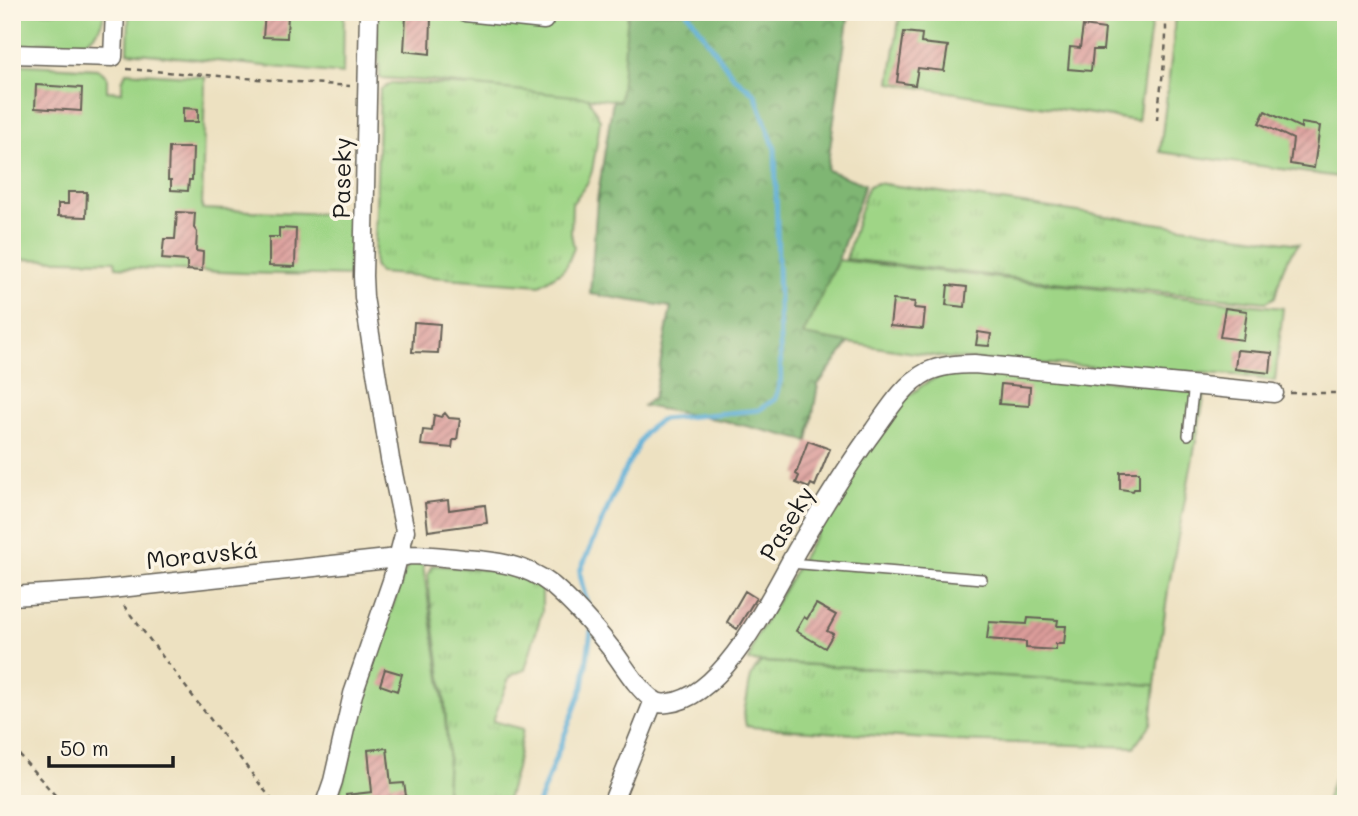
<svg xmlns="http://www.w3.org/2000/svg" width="1358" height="816" viewBox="0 0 1358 816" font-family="Mali,sans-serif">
  <defs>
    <pattern id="grass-tufts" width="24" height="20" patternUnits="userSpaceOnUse" patternTransform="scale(1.75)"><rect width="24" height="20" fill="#9fd586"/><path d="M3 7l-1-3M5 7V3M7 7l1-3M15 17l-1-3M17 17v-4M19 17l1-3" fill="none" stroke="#88b673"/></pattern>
    <pattern id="forest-crowns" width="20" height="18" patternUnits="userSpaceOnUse" patternTransform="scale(1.75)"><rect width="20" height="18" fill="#7fb673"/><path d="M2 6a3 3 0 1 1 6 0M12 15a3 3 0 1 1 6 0" fill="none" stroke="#67935e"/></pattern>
    <pattern id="building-hatch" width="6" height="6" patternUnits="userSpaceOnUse" patternTransform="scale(1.75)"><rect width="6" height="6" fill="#db9c9a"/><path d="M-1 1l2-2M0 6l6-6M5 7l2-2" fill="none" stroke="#b17e7d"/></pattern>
  </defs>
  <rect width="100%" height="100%" fill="#fcf5e5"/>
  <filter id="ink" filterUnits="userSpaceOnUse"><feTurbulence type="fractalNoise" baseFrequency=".0143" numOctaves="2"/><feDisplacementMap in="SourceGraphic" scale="14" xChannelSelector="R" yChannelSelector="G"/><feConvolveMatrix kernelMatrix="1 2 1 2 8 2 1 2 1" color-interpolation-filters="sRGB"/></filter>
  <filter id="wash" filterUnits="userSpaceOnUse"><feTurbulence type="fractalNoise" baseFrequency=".00686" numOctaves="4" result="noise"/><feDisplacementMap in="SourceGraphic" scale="28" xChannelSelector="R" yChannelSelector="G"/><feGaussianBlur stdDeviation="1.57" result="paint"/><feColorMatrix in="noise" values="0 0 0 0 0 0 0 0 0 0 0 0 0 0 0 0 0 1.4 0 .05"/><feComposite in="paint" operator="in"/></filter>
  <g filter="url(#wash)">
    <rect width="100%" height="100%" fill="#ede1c1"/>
    <path fill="url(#grass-tufts)" stroke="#5e7851" stroke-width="2" d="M392,83L479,86L588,97L600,120L598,136L592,171L588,182L572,204L571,233L574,248L567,265L562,271L540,285L379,273L374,266L380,90Z
      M877,183L1299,244C1282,263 1282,272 1275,297L1266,302L1032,280L846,259L865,194L869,186Z
      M432,565L515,572L534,583L542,590V611L525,670L516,673L509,678L493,721L523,729L516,768L506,804H446L448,754L445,704L430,600L428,574Z
      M761,662L1155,685L1151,724L1134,747L956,741L752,727L746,726C742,708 746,708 748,692C750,678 751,673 761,662Z"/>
    <path fill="url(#forest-crowns)" stroke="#4e6948" stroke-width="2" d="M628,12H849L827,170L865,184L838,260L804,334L849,343L818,385L808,441L725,421L643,406L654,397L671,307L590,294L597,200L613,100L619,101Z"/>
    <path fill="#9fd586" stroke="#5e7851" stroke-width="2" d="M12,12H104C103,26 93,40 79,44L39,42L38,46L12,44Z
      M129,12H344L343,74L128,52Z
      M519,12H628L620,101L430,81L380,78L376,14L406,17L445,16L543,24Z
      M900,12H1153L1138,121L890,83Z
      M1175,12H1346V178L1160,152L1173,44Z
      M12,64L97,69L102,72L107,77V91L122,92V81L126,72L205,77L202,209L354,215L349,257L352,276L242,273L116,267L115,261L12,259Z
      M838,260L1044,283L1283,308L1275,381L1236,375L948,358L849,343L803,335Z
      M965,370L1206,388L1168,590L1155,685L749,661L754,641L852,472L904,400L924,384L939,376Z
      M409,561L423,565L444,705L448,754L445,804H336L348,764L361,693Z
      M1343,751H1346V804H1325Z"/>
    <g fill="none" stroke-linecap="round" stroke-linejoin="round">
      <path stroke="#5badd6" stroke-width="5" d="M590,615C587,600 581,586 580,571L621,478L645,432L662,419L759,410L775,399L781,379L775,149L755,94L733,76L687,12
        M538,804L583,687L591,631"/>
    </g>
    <g id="blocks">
      <path fill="url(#building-hatch)" d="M265,12H288L287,38L263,37Z
        M406,16L431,17L430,54L404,51Z
        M1083,26L1105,29L1103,50H1093L1091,71L1068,69L1070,47L1080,48Z
        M904,32L922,34L921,43L948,46L944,71L918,68L915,85L897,82Z
        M36,85L82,88L81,111L35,108Z
        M183,108L198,109V122H183Z
        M1265,111L1301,128V123L1320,126L1314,168L1290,164L1293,139L1259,123Z
        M169,148H193L192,180H189L188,191L171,190V180H168Z
        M68,192H87L86,217L58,216V204H68Z
        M177,212L195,213L194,228L197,232L196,251L203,252L202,271L187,270V261L162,259L164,239H175Z
        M279,228L296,229L295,267L269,266V237H279Z
        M948,285L967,287L965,307L946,305Z
        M893,300L915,302L914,308L925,309L923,329L890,326Z
        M1225,308L1247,311L1243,340L1220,337Z
        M414,322L440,324L438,353L412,352Z
        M978,332L991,334L989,346L976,345Z
        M1237,350L1272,353L1270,373L1235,369Z
        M1001,384L1030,387L1029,406L999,404Z
        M445,413L449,418L460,419L457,440H453L452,448L421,445L423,430L432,431L434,415L441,417Z
        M808,441L830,449L815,486L811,484L809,488L796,483L799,476L796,474Z
        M1120,472H1139V489H1134L1133,491L1120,489Z
        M448,500L449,510L485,505L487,523L428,531L425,503Z
        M745,591L756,598L737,629L727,622Z
        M816,604L836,615L827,631L833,634L825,648L796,631L804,617L807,619Z
        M1028,618L1058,620L1057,626H1066L1064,644H1056V650L1026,648V642L987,639L989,622L1027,624Z
        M385,669L402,674L397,691L380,685Z
        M387,748L391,784L404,783L406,796L393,798V804H347L346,795L372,792L368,750Z"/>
    </g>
  </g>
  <g filter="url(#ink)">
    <use href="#blocks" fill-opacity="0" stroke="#656156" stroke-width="2"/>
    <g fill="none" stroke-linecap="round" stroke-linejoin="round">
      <defs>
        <path id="lane" d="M1188,435L1194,384
          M790,563L982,579"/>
        <path id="street" d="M465,12L544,20
          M12,54L113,57L115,12
          M12,596L92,591L397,558L410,555C427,555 445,557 463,559C495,561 525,564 552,585C574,604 595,628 613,651C625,667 637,688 653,700C657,703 663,704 668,703C724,698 772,594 797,550C821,509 846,468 874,430C889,409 904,384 927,372C942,365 958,364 974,364L1274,393
          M325,804L333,781L353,694L392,581L405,531L390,459L364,297L363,276L369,12
          M612,804L654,700"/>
      </defs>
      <use href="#lane" stroke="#656156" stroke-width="12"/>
      <use href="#street" stroke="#656156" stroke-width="21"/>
      <path stroke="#656156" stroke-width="2.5" stroke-dasharray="5 5" stroke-linecap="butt" d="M127,69L350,86
        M1157,120C1160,87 1169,45 1165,12
        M1290,393H1346
        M124,606L275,804
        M12,747L63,804"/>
      <use href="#lane" stroke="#fff" stroke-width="9"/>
      <use href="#street" stroke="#fff" stroke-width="18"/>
    </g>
  </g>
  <g text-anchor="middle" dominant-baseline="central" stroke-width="7" stroke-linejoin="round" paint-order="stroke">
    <g font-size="24" fill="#1c1c1c" stroke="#fcf5e5">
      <text transform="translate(341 178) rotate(-89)">Paseky</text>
      <text transform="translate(786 523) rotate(-59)">Paseky</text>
      <text transform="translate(202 554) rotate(-6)">Moravská</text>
    </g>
  </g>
  <rect width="1358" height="816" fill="none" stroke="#fcf5e5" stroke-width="42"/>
  <path d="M49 756v10h124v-10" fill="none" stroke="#1c1c1c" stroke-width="3.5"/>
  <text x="60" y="756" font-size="21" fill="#1c1c1c" stroke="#fcf5e5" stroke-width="5" paint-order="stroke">50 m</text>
</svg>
